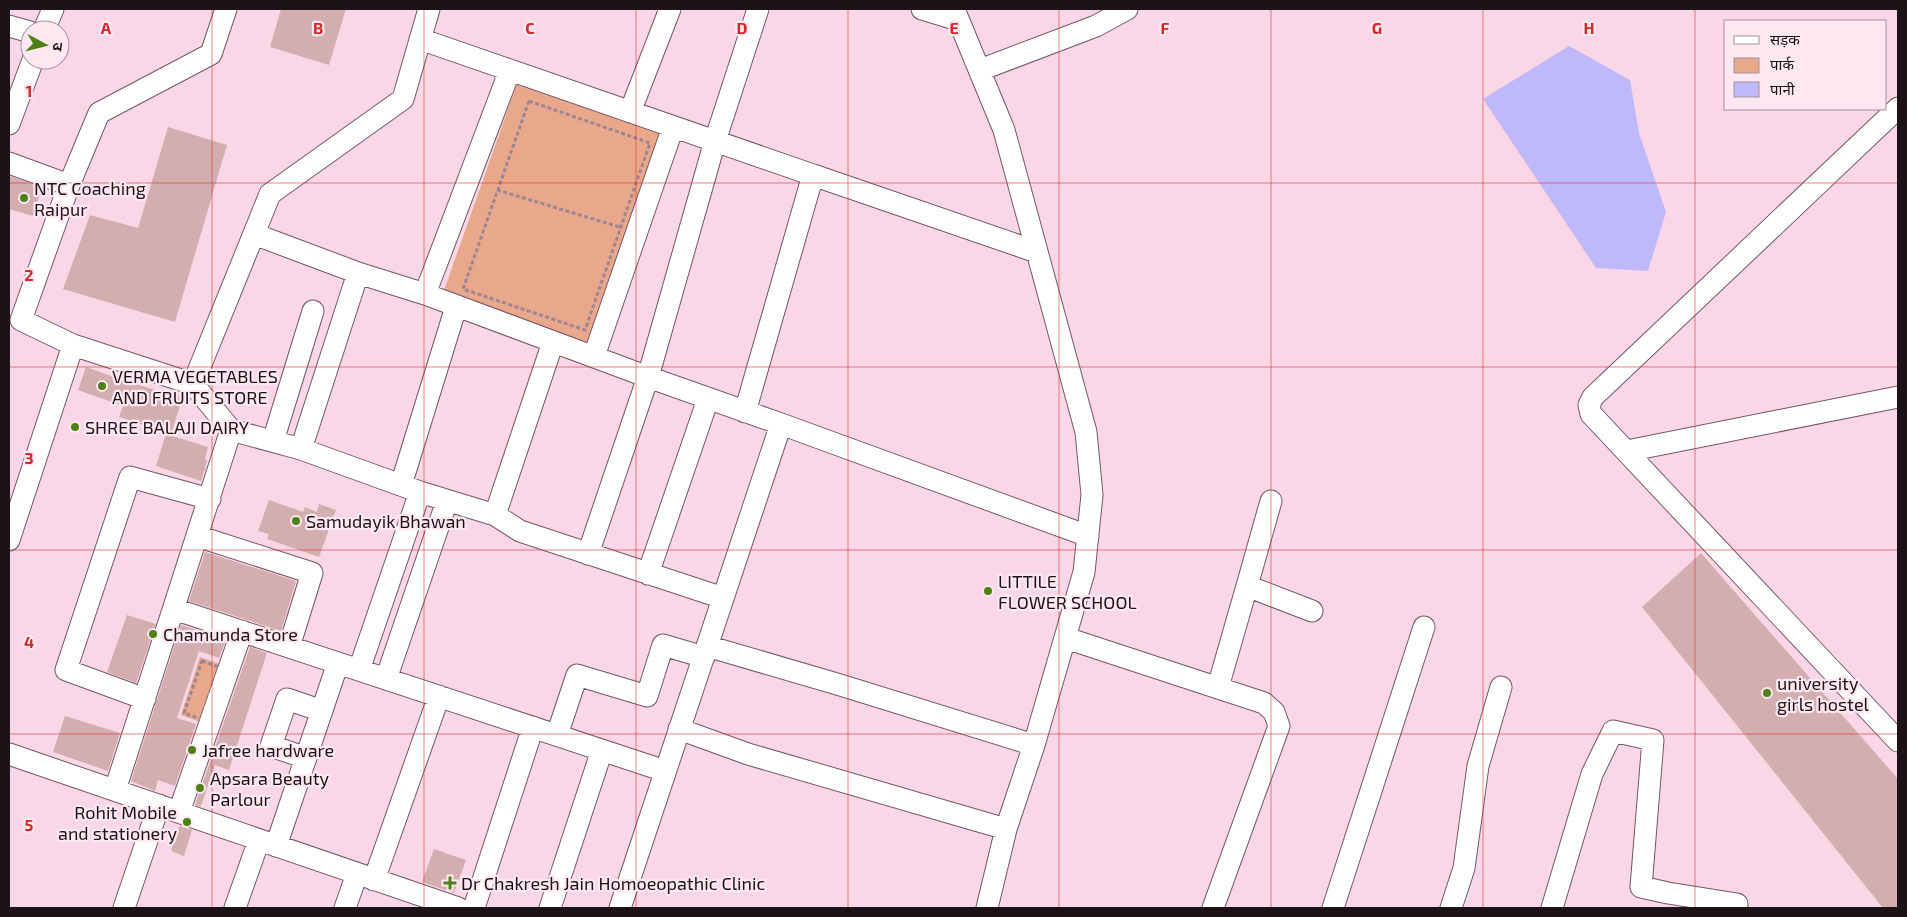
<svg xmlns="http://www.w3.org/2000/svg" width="1907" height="917" viewBox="0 0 1907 917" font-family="'Exo 2','Noto Sans Devanagari',sans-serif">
  <rect width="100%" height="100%" fill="#f9d7e7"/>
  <path fill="#e9a88b" d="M518,81L662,133L590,349L442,296Z
    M200,657L223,665L203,723L181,715Z"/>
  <path fill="#bfb9fb" d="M1569,46L1630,80L1639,133L1666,212L1648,271L1596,268L1483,99Z"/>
  <path fill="#d3aeaf" d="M281,9H346L329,65L270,47Z
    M168,127L227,145L175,322L63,289L90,215L138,228Z
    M9,176L42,188L33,216L9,209Z
    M86,367L130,383V382L161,392L183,396L171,434L119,417L123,406L78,390Z
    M166,434L208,447L205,459L207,460L205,469L201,481L156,466Z
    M269,500L303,512L305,507L317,512L319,504L336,510L319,557L267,539L269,534L258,531Z
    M205,552L296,581L281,631L189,601Z
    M1701,553L1898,779V908H1883L1642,607Z
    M127,615L156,624L136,683L107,672Z
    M181,625L226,639L219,658L199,651L177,718L196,724L175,786L158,780L155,791L131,781Z
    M250,647L267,653L229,770L215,765L201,806H199L195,805Z
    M65,716L120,733L108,771L53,752Z
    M179,826L192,830L184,856L171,851Z
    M434,849L466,860L454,893L422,882Z"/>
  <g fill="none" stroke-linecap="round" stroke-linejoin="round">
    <defs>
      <path id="minor" d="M922,9L958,20
        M954,9L1004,130L1086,432L1092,495L1084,572L1034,745L1006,829L987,908
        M9,26L30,32
        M44,30L53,9
        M420,39L813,175
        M980,70L1096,26L1127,9
        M1898,108L1593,397L1589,405L1591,414L1898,741
        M630,112L670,9
        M9,124L33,60
        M9,163L69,185L21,320L73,345
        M69,185L99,113L211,54L226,9
        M254,234L358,273L425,294L648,377L781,424L1088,536
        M425,294L510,70
        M594,356L673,127
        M745,412L813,175L1037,252
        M231,430L301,449L420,492L495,515L520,531L723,598
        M273,441L313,311
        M301,449L358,273
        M1627,451L1898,397
        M401,485L456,307
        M495,515L553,342
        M197,536L312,573L289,647
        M9,540L73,345L193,384L270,194L403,99L429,9
        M588,554L648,377L715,141L758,9
        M648,574L708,399
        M1247,586L1271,501
        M174,609L665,771
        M1066,638L1264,703L1274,712L1279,726L1213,908
        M707,646L837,684L1034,745
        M359,670L420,492
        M386,679L447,501
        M1218,687L1247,586L1312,611
        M145,699L66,670L130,477L210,499
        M679,729L748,754L1006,829
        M557,735L577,675L647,696L663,645L704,657
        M9,754L458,908
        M306,758L271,746L287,699L322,711
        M115,790L231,430L193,384
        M179,812L242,631
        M276,846L338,663
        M374,880L439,696
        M124,908L159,805
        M235,908L259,840
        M345,908L357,874
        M474,908L533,727
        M550,908L602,750
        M620,908L781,424
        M1333,908L1424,627
        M1451,908L1464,868L1478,766L1501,687
        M1552,908L1592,774L1613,731L1653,740L1641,887L1668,893L1737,904"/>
    </defs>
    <use href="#minor" stroke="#745766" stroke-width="23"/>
    <path stroke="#9e8591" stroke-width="3" stroke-dasharray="4 2.5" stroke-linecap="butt" d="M529,101L650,143L585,330L463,289Z
      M497,190L620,227
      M202,661L219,667L201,719L184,713Z"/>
    <use href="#minor" stroke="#fff" stroke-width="21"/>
  </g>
  <path fill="none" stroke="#d62828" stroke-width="1" stroke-opacity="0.55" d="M212,9V908M424,9V908M636,9V908M848,9V908M1059,9V908M1271,9V908M1483,9V908M1695,9V908M9,183H1898M9,367H1898M9,550H1898M9,734H1898"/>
  <g fill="#4d8116" stroke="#fde8f2" stroke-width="2">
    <circle cx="24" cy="198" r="5"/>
    <circle cx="102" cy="386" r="5"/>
    <circle cx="75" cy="427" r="5"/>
    <circle cx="296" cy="521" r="5"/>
    <circle cx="988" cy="591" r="5"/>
    <circle cx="153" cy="634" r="5"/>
    <circle cx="1767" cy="693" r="5"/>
    <circle cx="192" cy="750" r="5"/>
    <circle cx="200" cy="788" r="5"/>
    <circle cx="187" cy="822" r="5"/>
    <path d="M447.5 875.5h5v5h5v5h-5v5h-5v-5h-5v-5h5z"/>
  </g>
  <g text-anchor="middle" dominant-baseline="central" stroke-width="4.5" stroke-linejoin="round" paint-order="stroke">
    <g font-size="18" fill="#1d1218" stroke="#fde8f2" text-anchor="start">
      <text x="34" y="188">NTC Coaching<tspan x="34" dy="21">Raipur</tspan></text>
      <text x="112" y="376">VERMA VEGETABLES<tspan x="112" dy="21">AND FRUITS STORE</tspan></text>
      <text x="85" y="427">SHREE BALAJI DAIRY</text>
      <text x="306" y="521">Samudayik Bhawan</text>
      <text x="998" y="581">LITTILE<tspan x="998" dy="21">FLOWER SCHOOL</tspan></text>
      <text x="163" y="634">Chamunda Store</text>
      <text x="1777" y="683">university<tspan x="1777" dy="21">girls hostel</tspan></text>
      <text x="202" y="750">Jafree hardware</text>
      <text x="210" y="778">Apsara Beauty<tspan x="210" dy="21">Parlour</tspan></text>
      <text x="177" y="812" text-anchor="end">Rohit Mobile<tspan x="177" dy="21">and stationery</tspan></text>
      <text x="461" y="883">Dr Chakresh Jain Homoeopathic Clinic</text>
    </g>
  </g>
  <g font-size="16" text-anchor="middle" font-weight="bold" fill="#d62828" stroke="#fde8f2" stroke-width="4.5" stroke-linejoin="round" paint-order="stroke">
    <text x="106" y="34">A</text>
    <text x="318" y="34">B</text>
    <text x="530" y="34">C</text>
    <text x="742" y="34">D</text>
    <text x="954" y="34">E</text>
    <text x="1165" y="34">F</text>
    <text x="1377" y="34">G</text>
    <text x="1589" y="34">H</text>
    <text x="29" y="97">1</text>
    <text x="29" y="281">2</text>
    <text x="29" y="464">3</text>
    <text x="29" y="648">4</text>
    <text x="29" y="831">5</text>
  </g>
  <rect width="1907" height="917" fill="none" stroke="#1d1218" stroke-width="20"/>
  <rect x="1724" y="20" width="162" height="90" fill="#fde8f2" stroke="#a3929b"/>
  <rect x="1734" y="36" width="25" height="8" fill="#ffffff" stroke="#a3929b"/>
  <text x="1770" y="45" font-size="15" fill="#1d1218">सड़क</text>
  <rect x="1734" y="58" width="25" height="15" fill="#e9a88b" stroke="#a3929b"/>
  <text x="1770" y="70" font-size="15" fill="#1d1218">पार्क</text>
  <rect x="1734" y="82" width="25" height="15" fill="#bfb9fb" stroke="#a3929b"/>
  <text x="1770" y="95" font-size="15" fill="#1d1218">पानी</text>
  <g transform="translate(45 45) rotate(97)"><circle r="24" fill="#fde8f2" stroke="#a3929b"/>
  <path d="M0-4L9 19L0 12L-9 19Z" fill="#4d8116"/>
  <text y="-8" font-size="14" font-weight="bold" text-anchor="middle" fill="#1d1218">उ</text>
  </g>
</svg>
